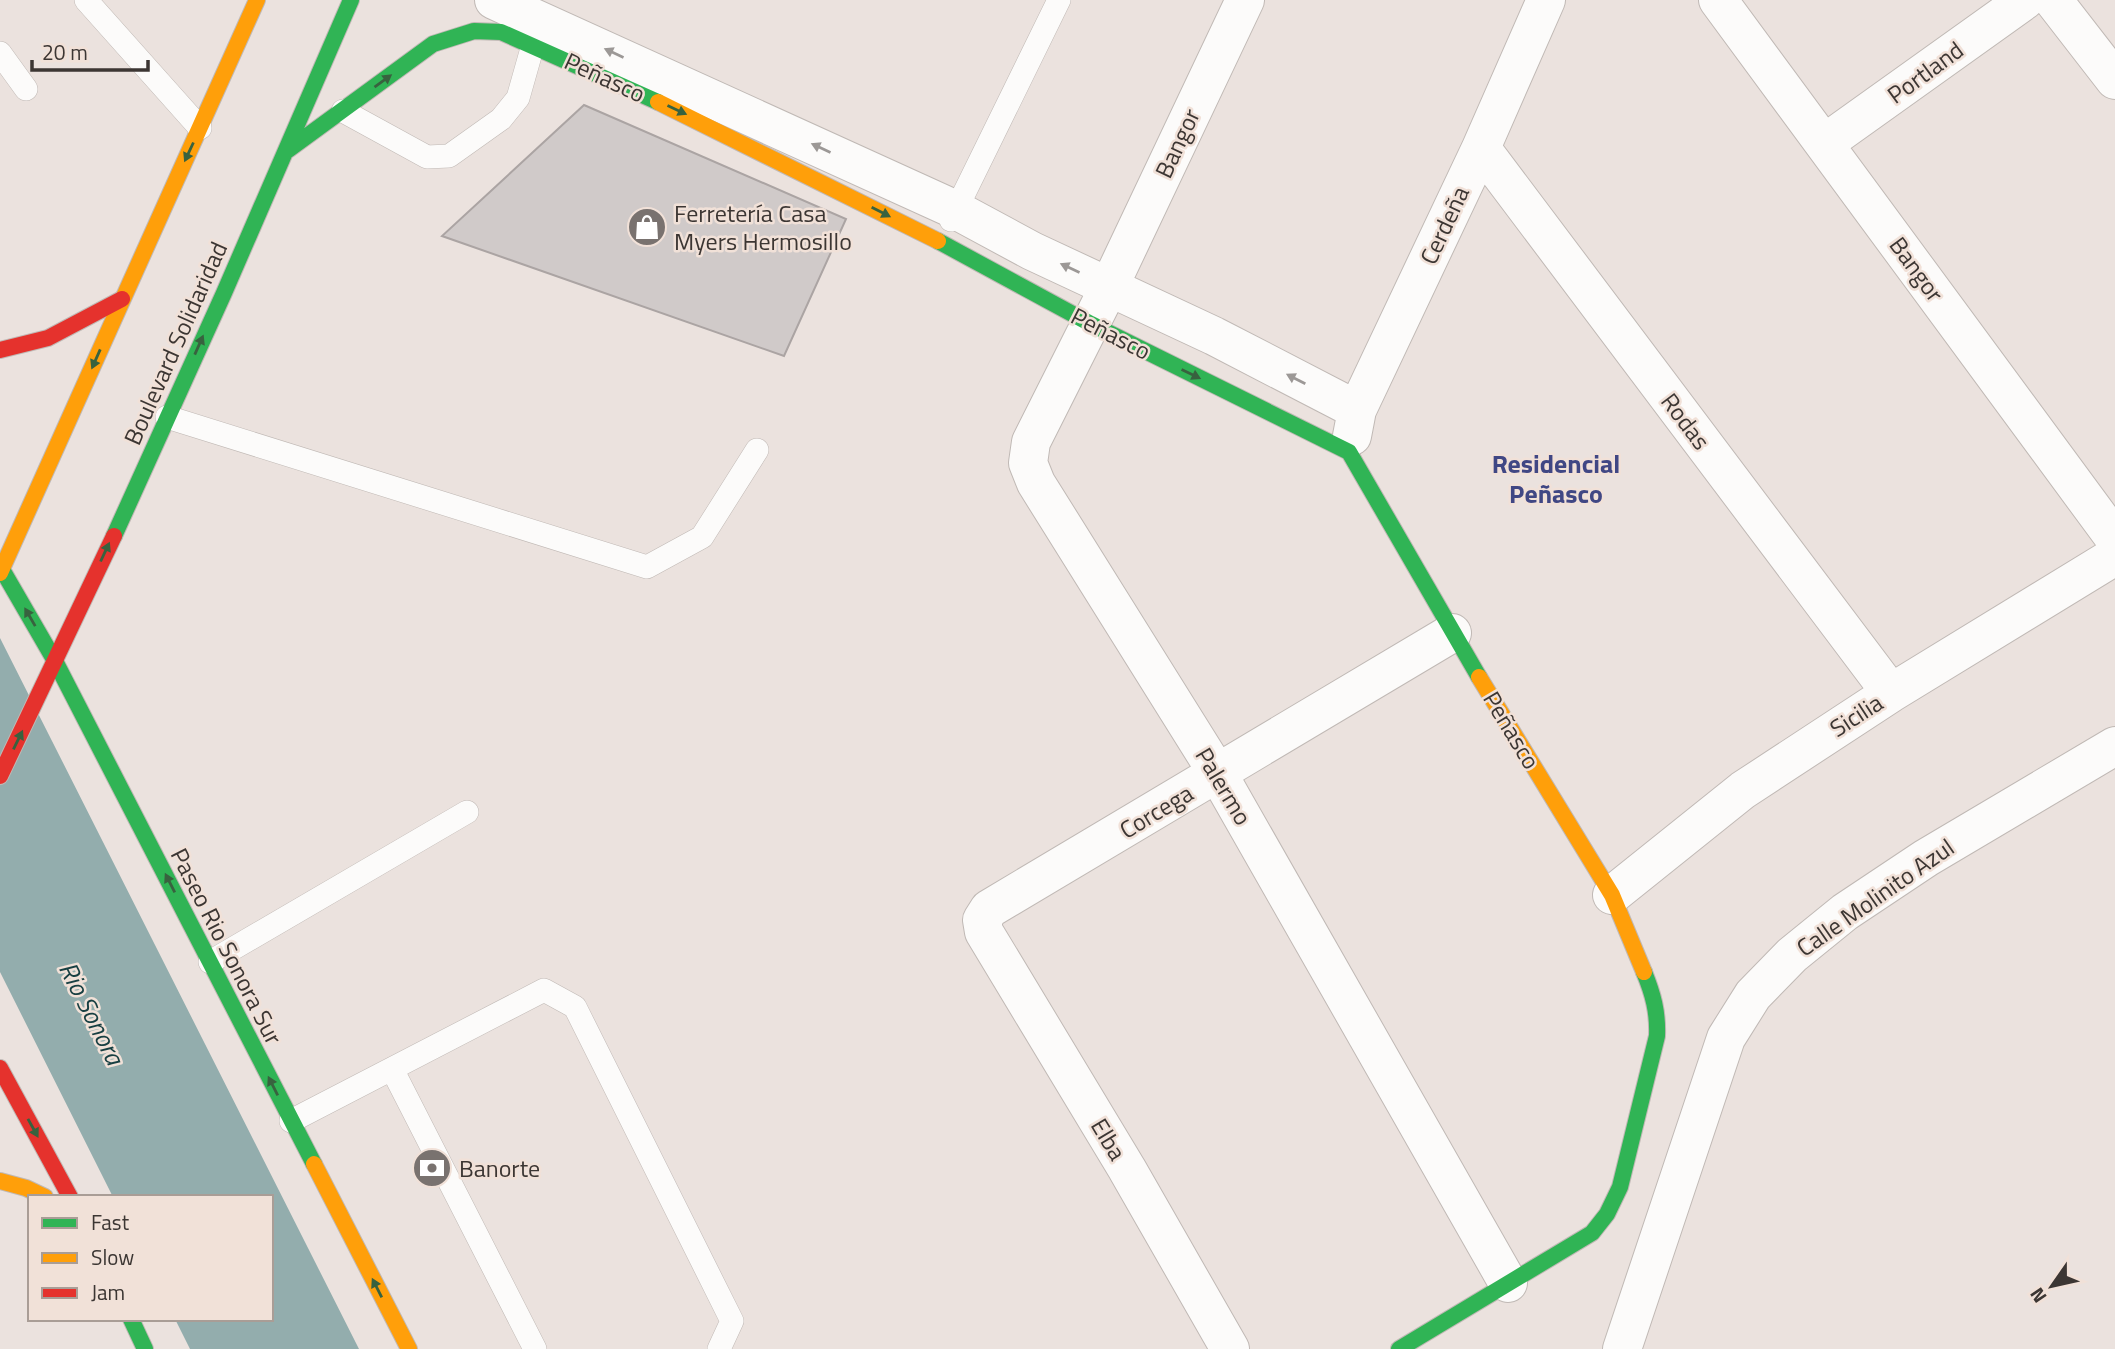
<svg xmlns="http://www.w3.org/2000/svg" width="2115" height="1349" viewBox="0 0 2115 1349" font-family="'Titillium Web',sans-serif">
  <rect width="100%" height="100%" fill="#ebe2de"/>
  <path fill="#93adad" d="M0,638L359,1349H190L175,1319H271V1197H113L0,972Z"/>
  <path fill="#d0cac9" stroke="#aba4a3" stroke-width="2" d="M584,105L846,219L784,356L442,236Z"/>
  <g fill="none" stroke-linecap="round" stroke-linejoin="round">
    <defs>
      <path id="lane" d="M86,0L200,128
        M0,53L26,89
        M343,111L427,157L449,156L501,119L518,98L533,45
        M951,220L1059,0
        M167,417L647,567L702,537L757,450
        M210,962L467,812
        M392,1069L535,1349
        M291,1121L544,990L575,1007L732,1321L719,1349"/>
      <path id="street" d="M494,0L956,210L1032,251L1214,336L1357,410
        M1245,0L1109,287L1031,442L1028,463L1036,483L1218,774L1508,1283
        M1718,0L2115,539
        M2053,0L2115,80
        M1825,143L2025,0
        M1481,148L1891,693
        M1352,436L1357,410L1481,148L1546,0
        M1612,895L1743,790L1891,693L2115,556
        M1230,1349L1127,1169L984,932L982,920L989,909L1452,633
        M1622,1349L1726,1038L1753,995L1792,955L1845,912L1926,858L2115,746"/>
      <path id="fast" d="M288,150L433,44L474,31L501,32L658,102
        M938,241L1091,324L1349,452L1479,677
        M114,536L224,293L351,0
        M0,566L55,661L314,1164
        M131,1319L145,1349
        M1399,1349L1592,1233L1607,1214L1620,1187L1657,1036C1658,1012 1653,994 1644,972"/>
      <path id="slow" d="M658,102L938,241
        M0,573L257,0
        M1479,677L1612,895L1644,972
        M314,1164L409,1349
        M0,1181L26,1188L45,1197"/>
      <path id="jam" d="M0,350L48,338L122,299
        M0,776L114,536
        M0,1068L70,1197"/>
    </defs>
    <use href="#lane" stroke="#c0b9b5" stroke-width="24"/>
    <use href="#street" stroke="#c0b9b5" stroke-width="40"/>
    <use href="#fast" stroke="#c0b9b5" stroke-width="18"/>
    <use href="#slow" stroke="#c0b9b5" stroke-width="18"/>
    <use href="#jam" stroke="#c0b9b5" stroke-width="18"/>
    <use href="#lane" stroke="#fcfbfa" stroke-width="23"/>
    <use href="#street" stroke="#fcfbfa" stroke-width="38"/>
    <use href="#fast" stroke="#30b455" stroke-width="16"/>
    <use href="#slow" stroke="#ff9f0a" stroke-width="16"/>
    <use href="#jam" stroke="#e5322d" stroke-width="16"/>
  </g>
  <defs><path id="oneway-solid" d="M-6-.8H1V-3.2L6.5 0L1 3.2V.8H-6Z" transform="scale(1.75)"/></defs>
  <g fill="#9c9896">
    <use href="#oneway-solid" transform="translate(614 53) rotate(-155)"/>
    <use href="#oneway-solid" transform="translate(821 148) rotate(-155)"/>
    <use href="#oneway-solid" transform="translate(1070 268) rotate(-155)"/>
    <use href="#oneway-solid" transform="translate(1296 379) rotate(-153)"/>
  </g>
  <g fill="#38623f">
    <use href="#oneway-solid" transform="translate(383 81) rotate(-36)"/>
    <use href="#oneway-solid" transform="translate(677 110) rotate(25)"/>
    <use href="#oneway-solid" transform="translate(189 152) rotate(115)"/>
    <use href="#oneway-solid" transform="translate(881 212) rotate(27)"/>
    <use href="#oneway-solid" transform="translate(199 345) rotate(-66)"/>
    <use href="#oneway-solid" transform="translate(96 359) rotate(114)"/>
    <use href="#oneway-solid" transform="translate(1191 374) rotate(26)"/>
    <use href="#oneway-solid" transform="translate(105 552) rotate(-65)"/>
    <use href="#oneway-solid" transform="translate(30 617) rotate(-120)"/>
    <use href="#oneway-solid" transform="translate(18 740) rotate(-64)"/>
    <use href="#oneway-solid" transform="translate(170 883) rotate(-117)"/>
    <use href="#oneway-solid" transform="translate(273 1086) rotate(-117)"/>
    <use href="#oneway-solid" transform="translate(33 1128) rotate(61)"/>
    <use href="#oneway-solid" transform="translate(377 1288) rotate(-117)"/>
  </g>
  <defs>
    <symbol id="shop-disc" viewBox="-11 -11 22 22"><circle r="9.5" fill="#79726f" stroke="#f1e1d8"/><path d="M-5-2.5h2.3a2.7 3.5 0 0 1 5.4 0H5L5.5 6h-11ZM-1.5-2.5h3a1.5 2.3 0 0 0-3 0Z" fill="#fff"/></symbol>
    <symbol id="bank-disc" viewBox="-11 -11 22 22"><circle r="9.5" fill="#79726f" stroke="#f1e1d8"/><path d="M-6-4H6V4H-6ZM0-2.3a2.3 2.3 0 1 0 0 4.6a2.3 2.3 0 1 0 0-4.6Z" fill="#fff"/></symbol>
  </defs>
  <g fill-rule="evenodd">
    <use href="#shop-disc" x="625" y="205" width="44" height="44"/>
    <use href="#bank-disc" x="410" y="1146" width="44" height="44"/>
  </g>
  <g text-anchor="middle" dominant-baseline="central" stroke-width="5" stroke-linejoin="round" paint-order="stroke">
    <g font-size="24" fill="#3c3633" stroke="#f1e1d8">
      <text transform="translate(1925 72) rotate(-36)">Portland</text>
      <text transform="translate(605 77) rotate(25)">Peñasco</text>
      <text transform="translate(1177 143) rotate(-65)">Bangor</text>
      <text transform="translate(1444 225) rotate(-65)">Cerdeña</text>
      <text transform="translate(1917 269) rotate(54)">Bangor</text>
      <text transform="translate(1111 333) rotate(27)">Peñasco</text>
      <text transform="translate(175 343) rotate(-66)">Boulevard Solidaridad</text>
      <text transform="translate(1686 421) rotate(53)">Rodas</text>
      <text transform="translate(1856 715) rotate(-33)">Sicilia</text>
      <text transform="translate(1512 730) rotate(59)">Peñasco</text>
      <text transform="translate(1224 786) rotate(59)">Palermo</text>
      <text transform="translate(1156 811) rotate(-31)">Corcega</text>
      <text transform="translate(1875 897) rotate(-35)">Calle Molinito Azul</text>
      <text transform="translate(227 946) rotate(63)">Paseo Rio Sonora Sur</text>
      <text transform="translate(1109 1139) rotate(59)">Elba</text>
    </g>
    <g font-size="24" fill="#3c3633" stroke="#f1e1d8" text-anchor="start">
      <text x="674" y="213">Ferretería Casa<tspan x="674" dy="28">Myers Hermosillo</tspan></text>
      <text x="459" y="1168">Banorte</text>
    </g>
    <g font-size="26" font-weight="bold" fill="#404784" stroke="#f1e1d8">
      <text x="1556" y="463">Residencial<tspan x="1556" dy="30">Peñasco</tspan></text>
    </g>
    <g font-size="26" font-style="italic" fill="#173f42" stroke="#f1e1d8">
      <text transform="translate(92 1013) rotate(63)">Rio Sonora</text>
    </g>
  </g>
  <rect x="28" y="1195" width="245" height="126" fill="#f1e1d8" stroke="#a99d96" stroke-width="2"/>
  <rect x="42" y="1218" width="35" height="10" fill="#30b455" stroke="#a99d96" stroke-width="2"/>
  <text x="91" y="1230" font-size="21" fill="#3c3633">Fast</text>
  <rect x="42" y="1253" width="35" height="10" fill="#ff9f0a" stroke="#a99d96" stroke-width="2"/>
  <text x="91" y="1265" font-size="21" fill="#3c3633">Slow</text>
  <rect x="42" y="1288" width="35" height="10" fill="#e5322d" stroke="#a99d96" stroke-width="2"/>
  <text x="91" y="1300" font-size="21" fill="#3c3633">Jam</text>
  <g transform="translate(2052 1286) rotate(236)" stroke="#f1e1d8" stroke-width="5" paint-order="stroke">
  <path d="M0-5L12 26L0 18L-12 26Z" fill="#3c3633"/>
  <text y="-10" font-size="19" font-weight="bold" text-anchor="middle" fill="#3c3633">N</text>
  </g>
  <path d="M32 60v10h116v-10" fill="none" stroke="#3c3633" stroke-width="3.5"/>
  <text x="42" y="60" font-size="21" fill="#3c3633" stroke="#f1e1d8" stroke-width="5" paint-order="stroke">20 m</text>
</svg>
